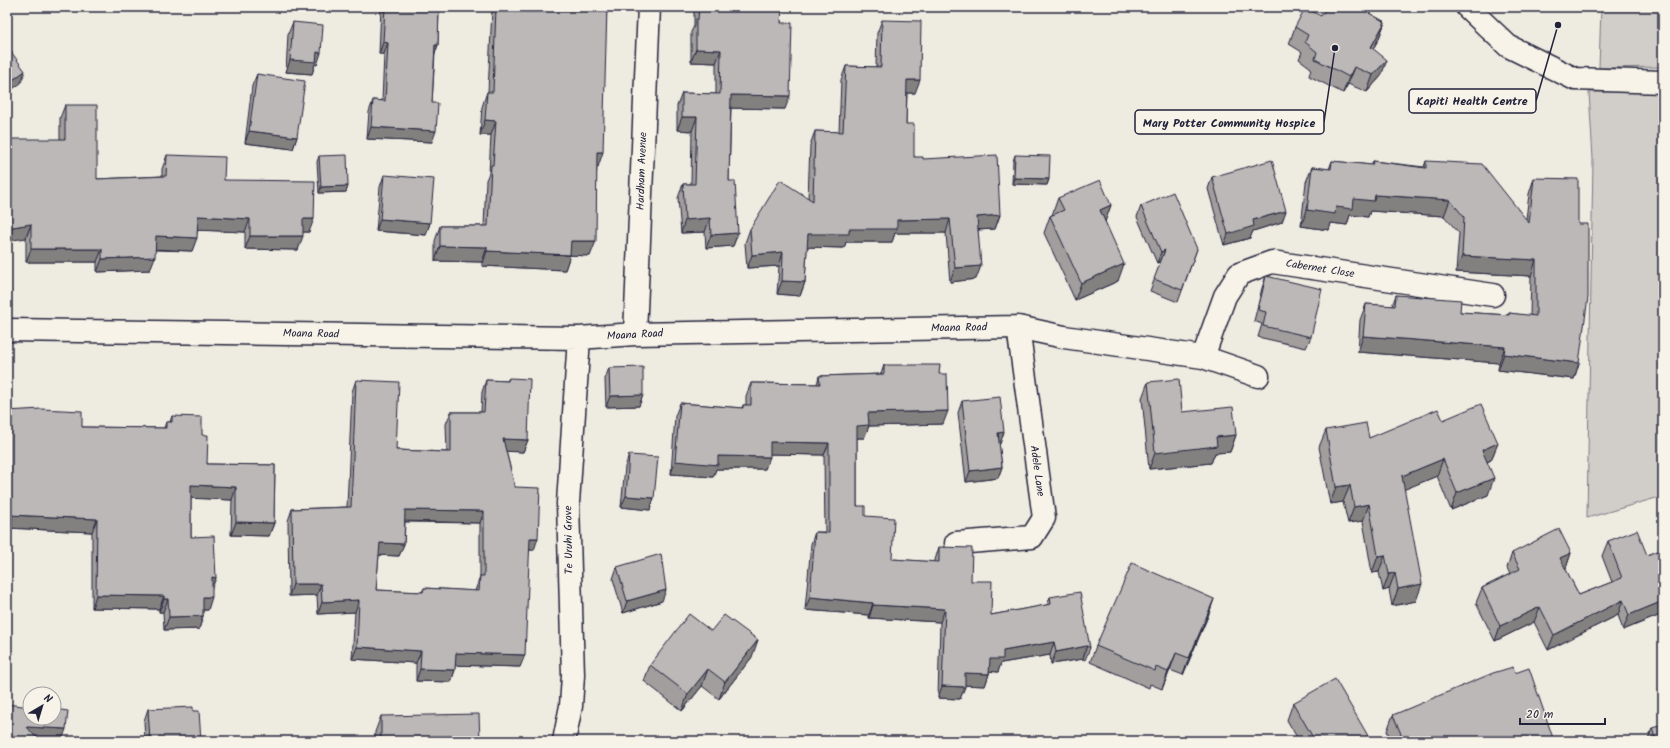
<svg xmlns="http://www.w3.org/2000/svg" width="1670" height="748" viewBox="0 0 1670 748" font-family="Kalam,sans-serif">
  <rect width="100%" height="100%" fill="#eeebe1"/>
  <filter id="ink" filterUnits="userSpaceOnUse"><feTurbulence type="fractalNoise" baseFrequency=".025" numOctaves="2"/><feDisplacementMap in="SourceGraphic" scale="8" xChannelSelector="R" yChannelSelector="G"/><feConvolveMatrix kernelMatrix="1 2 1 2 8 2 1 2 1" color-interpolation-filters="sRGB"/></filter>
  <g filter="url(#ink)">
    <path fill="#d1cdc9" stroke="#7a7882" d="M1601,7H1663V67L1599,68Z
      M1663,91V496L1587,518L1593,159L1589,92Z"/>
    <g fill="none" stroke-linecap="round" stroke-linejoin="round">
      <defs>
        <path id="street" d="M1467,7L1508,46L1575,79L1663,82
          M7,330L579,338L635,334L1018,327L1064,337L1203,357L1258,376
          M635,334L649,7
          M1203,357L1225,296L1239,274L1272,262L1493,295
          M956,543L1032,537L1044,518L1018,327
          M564,741L571,706L573,675L568,503L579,338"/>
      </defs>
      <use href="#street" stroke="#22223b" stroke-width="25"/>
      <use href="#street" stroke="#f7f3e8" stroke-width="22"/>
    </g>
    <path fill="#a19e9d" stroke="#22223b" fill-rule="evenodd" d="M381,7H439L438,45L435,53L432,103V142L367,139L369,112L373,100L382,101L384,54H379Z
      M492,7H607L598,167H597L590,256L570,255L565,270L482,266V262L435,261V241L440,226H484L486,180L489,173L491,135H480L482,107L487,92H488L492,9Z
      M694,7H782L781,23L785,109L731,108L729,181L738,233L733,246L706,248L705,232L681,233L678,198L683,184H691L692,131L677,130V106L682,93L716,94V63L691,62V32L694,26Z
      M1369,13L1385,22L1379,38L1373,49L1381,76L1367,92L1348,84L1343,93L1309,76L1311,68L1299,59L1302,52L1289,44L1295,27L1321,16Z
      M882,20L915,93H907L906,124L914,157L923,159L1000,215L995,229L978,230L976,279L950,282L946,233H895L892,242H846L844,248L807,247L805,282L800,296L777,294L779,266L747,268L745,243L750,229L808,198L810,145L815,131L839,132L841,80L846,66L876,67L877,33Z
      M293,22L317,65L315,64L312,74L286,72L288,34Z
      M257,74L297,137L293,149L245,143L252,86Z
      M65,105L97,179L162,176V169L167,155L224,180L309,232H303L298,250L245,249V232L198,230L192,251L155,250L150,270L97,272V262H26V238L60,139V118Z
      M1015,155L1049,179L1047,185L1012,184L1013,161Z
      M319,156L348,186L346,192L319,193L317,162Z
      M1332,161L1371,165L1373,161L1424,167L1426,161L1526,219L1529,194L1534,178L1578,224L1579,363L1574,379L1498,370L1499,363L1358,352L1360,320L1366,304L1392,306L1396,295L1460,312L1508,315L1509,313L1530,316L1531,276L1456,272L1459,233L1444,216L1370,211L1368,217L1350,215L1347,225L1331,223L1329,230L1301,226L1306,182L1312,167L1329,169Z
      M384,175L430,223L426,235L376,231L380,187Z
      M1212,177L1282,222L1253,231L1250,238L1224,245L1208,189Z
      M1058,198L1111,205L1105,221L1118,281L1075,300L1044,233L1050,216L1052,215Z
      M1141,206L1197,249L1178,302L1150,291L1161,262L1157,263L1137,217Z
      M1266,276L1311,337L1306,348L1258,337L1262,324L1254,321L1262,288Z
      M884,365L939,374L943,424L869,426L864,438H857V506L865,516L892,559L935,562V560L939,547L971,581L991,615L1047,605L1050,597L1090,648L1085,660L1083,659L1051,664L1050,655L1001,663L998,672L990,671L985,686L965,685L960,699L938,698L940,622L869,618V615L805,610L811,544L815,532H825L824,455L770,454L765,469H716L713,477L671,474L675,416L680,403L742,408L743,405H746V396L751,383L817,384L819,376L881,374Z
      M609,368L643,395L639,406L606,407L605,379Z
      M509,378L528,440L523,452L506,451L515,487L534,550H529L520,667L455,665V670L451,682L416,681V663L352,659L355,612L318,614L317,595L289,596L288,521L292,509L347,507L352,392L356,380L396,450L447,452L446,424L451,412H481L482,392L486,380L507,381ZM405,522L480,523V577L476,588L475,591L424,588L422,592L376,590L379,555L399,556L404,544Z
      M1148,382L1182,412L1236,435L1230,452L1215,453L1211,463L1149,469L1142,398Z
      M962,401L1000,444H999L1002,467L998,478L966,482L958,413Z
      M7,411L82,427L164,428L166,422H170L172,416L202,435L207,464L275,465L274,523L269,536L231,535L232,500L191,498V537L216,578L212,587L208,610H203V616L199,629L164,630L163,612H159V609L92,608V532L7,528Z
      M1443,420L1498,443L1491,460L1487,462L1488,495L1451,510L1437,476L1404,489L1416,601L1392,606L1389,589L1383,591L1379,572L1372,573L1363,521L1348,523L1343,502L1330,504L1319,447L1326,430L1369,438Z
      M629,455L654,498L650,510L621,507L625,467Z
      M1608,541L1663,614L1623,630L1618,615L1548,650L1534,622L1495,641L1476,603L1482,588L1510,574L1507,568L1512,553H1571L1566,568H1565L1579,595L1612,582L1602,556Z
      M617,567L662,601L623,613L613,579Z
      M1214,599L1208,616L1183,675L1170,670L1162,689L1150,684L1149,688L1090,662L1096,646Z
      M711,631L752,657L719,699L702,686L682,711L644,681L650,665Z
      M1515,673L1554,741H1391L1387,731L1393,715Z
      M1293,703L1371,741H1299L1287,720Z
      M148,709L193,711L201,741H145L144,721Z
      M381,716L480,741L375,740V732Z
      M1652,728L1663,741H1648V740Z"/>
    <path fill="#838180" stroke="#22223b" d="M1385,22L1379,38L1365,64L1371,47Z
      M383,42L388,43L384,54H379Z
      M435,45H438L434,57Z
      M696,49L721,50L716,63L691,62Z
      M317,52L321,53L317,65L315,64L312,74L286,72L290,60Z
      M1387,60L1381,76L1367,92L1373,75Z
      M1354,67L1348,84L1343,93L1349,77Z
      M25,71L21,83L7,93V84Z
      M907,80H920L915,93H903Z
      M731,95L790,96L785,109L726,108Z
      M682,117H697L692,131L677,130Z
      M485,120L496,121L491,135H480Z
      M371,127L436,131L432,142L367,139Z
      M249,131L297,137L293,149L245,143Z
      M597,152H603L598,167H592Z
      M1014,178L1049,179L1047,185L1012,184Z
      M348,186L346,192L319,193L321,187Z
      M1375,195L1450,200L1444,216L1370,211L1368,217L1350,215L1347,225L1331,223L1329,230L1301,226L1307,210L1336,207L1354,199Z
      M1111,205L1105,222L1100,210Z
      M1286,211L1282,222L1253,231L1250,238L1224,245L1228,234L1253,220Z
      M1000,215L995,229L972,230L977,217Z
      M198,216L250,219L245,232L193,230Z
      M710,218L705,232L681,233L685,220Z
      M303,219H314L309,232H298Z
      M380,219L430,223L426,235L376,231Z
      M950,219L946,233H895L892,242H846L844,248L803,247L808,234L849,229L897,220Z
      M31,224L26,238L7,241V228Z
      M738,233L733,246L706,248L711,235Z
      M156,236L197,238L192,251L151,249Z
      M250,236H303L298,250L245,249Z
      M571,241H596L590,256L565,255Z
      M440,246L487,247L482,262L435,261Z
      M31,249H102L97,262H26Z
      M1165,250L1161,261L1157,263L1161,252Z
      M487,251L570,255L565,270L482,266Z
      M783,252L779,266L747,268L752,255Z
      M1462,256L1536,260L1531,276L1456,272Z
      M155,257L150,270L97,272L102,259Z
      M1124,264L1118,281L1075,300L1081,283Z
      M981,266L976,279L950,282L955,268Z
      M782,281L805,282L800,296L777,294Z
      M1363,336L1505,347L1499,363L1358,352Z
      M1504,354L1579,363L1574,379L1498,370Z
      M643,395L639,406L606,407L610,396Z
      M948,411L943,424L869,426L864,438H853L857,426L868,413Z
      M1004,432L1000,444L994,445L998,433Z
      M1236,435L1230,452L1215,453L1211,463L1149,469L1155,453L1216,437Z
      M503,439L528,440L523,452L499,451Z
      M770,442L829,443L824,455L765,454Z
      M1498,443L1491,460L1476,467L1482,450Z
      M718,456L770,457L765,469H716L713,477L671,474L675,461Z
      M1443,459L1437,476L1396,493L1402,476Z
      M1002,467L998,478L966,482L970,471Z
      M1494,478L1488,495L1451,510L1457,493Z
      M7,482H9L7,488Z
      M191,485L236,487L232,500L186,498Z
      M1350,485L1343,502L1330,504L1336,487Z
      M626,496L654,498L650,510L621,507Z
      M1369,504L1363,521L1348,523L1354,507Z
      M405,510L484,511L480,523L401,521Z
      M9,515L97,519L92,532L7,528V521Z
      M236,522L274,523L269,536L231,535Z
      M530,538H538L534,550H525Z
      M380,543L404,544L399,556L376,555Z
      M1571,553L1566,568L1554,573L1560,558Z
      M1385,555L1379,572L1372,573L1378,556Z
      M1395,573L1389,589L1383,591L1389,574Z
      M212,577L216,578L211,590Z
      M293,584H321L317,595L289,596Z
      M1422,584L1416,601L1392,606L1398,589Z
      M666,590L662,601L623,613L627,601Z
      M96,595L164,596L159,609L92,608Z
      M203,597H212L208,610H198Z
      M810,597L873,603L869,615L805,610Z
      M164,599H168L163,612H159Z
      M1214,599L1208,616L1183,675L1189,658Z
      M359,600L355,612L318,614L322,602Z
      M1623,600L1618,615L1548,650L1554,635Z
      M1663,601V614L1623,630L1629,615Z
      M873,605L945,609L940,622L869,618Z
      M1540,607L1534,622L1495,641L1500,626Z
      M203,616L199,629L164,630L169,617Z
      M758,640L752,657L719,699L725,682Z
      M1054,642L1050,655L1001,663L998,672L986,671L990,659L1003,651Z
      M1087,646L1083,659L1051,664L1056,652Z
      M357,647L421,651L416,663L352,659Z
      M456,653L525,655L520,667L451,665Z
      M1176,653L1170,670L1162,689L1168,672Z
      M420,669L455,670L451,682L416,681Z
      M708,669L702,686L682,711L688,694Z
      M965,673L989,674L985,686L961,685Z
      M942,686L965,687L960,699L938,698Z
      M27,727L66,729L62,740L23,739Z"/>
    <path fill="#bbb8b7" stroke="#22223b" fill-rule="evenodd" d="M385,7H439L438,45H435L432,103H438L436,131L371,127L373,100L385,101L388,43L383,42Z
      M496,7H607L603,152H597L596,241H571L570,255L487,251V247L440,246V226H488L491,165H493L496,121L485,120L487,92H493Z
      M699,7H782L781,23H792L790,96L731,95L729,181H735L738,233L711,235L710,218L685,220L683,184H695L697,117H682V93L720,94L721,50L696,49V19H698Z
      M1327,7H1369V13L1385,22L1371,47L1387,60L1373,75L1354,67L1349,77L1315,59L1317,52L1305,42L1308,35L1295,27L1305,8L1321,16Z
      M882,20L921,21L920,80H907L906,124H914V157H923V159L997,155L1000,215L977,217L981,266L955,268L950,219L897,220V229H849V234H808L805,282L782,281L783,252L752,255L750,229L780,180L813,201L815,131L843,132L846,66L881,67Z
      M293,22L323,25L321,53L317,52L316,62L290,60Z
      M7,46L25,71L7,84Z
      M257,74L305,81L297,137L249,131Z
      M65,105H97V179L166,176L167,155L225,157L224,180L315,181L314,219H303V236H250V219L198,216L197,238L156,236L155,257L102,259V249H31V224L7,228V139H65Z
      M347,155L348,186L321,187L319,156Z
      M1015,155L1050,156L1049,179L1014,178Z
      M1272,160L1286,211L1253,220L1254,226L1228,234L1212,177Z
      M1332,161L1372,165L1373,161L1426,168V161L1482,164L1529,223L1534,178L1578,179V224H1588V297L1579,363L1504,354L1505,347L1363,336L1366,304L1395,306L1396,295L1461,300L1460,312L1509,315V313L1536,316V260L1462,256L1464,217L1450,200L1375,195L1374,201L1354,199L1353,209L1336,207L1335,214L1307,210L1312,167L1331,169Z
      M384,175L434,179L430,223L380,219Z
      M1100,180L1111,205L1100,210L1124,264L1081,283L1050,216L1064,210L1058,198Z
      M1173,192L1197,249L1182,290L1154,279L1165,250L1161,252L1141,206Z
      M1266,276L1322,289L1311,337L1263,326L1266,312L1258,310Z
      M884,365H940L939,374H947L948,411L868,413L869,425L857,426V506H865V516L894,518L892,559L939,562V547L972,548L971,581H992L991,615L1051,604L1050,597L1080,592L1090,648L1087,646L1056,652L1054,642L1003,651V659H990L989,674L965,673V687L942,686L945,609L873,605V603L810,597L815,532L829,533V443L770,442V457L718,456V465L675,461L680,403L743,408V405H751V383L820,384L819,376L884,374Z
      M643,367V395L610,396L609,368Z
      M509,378L530,379L528,440L503,439L515,487L540,488L538,538H530L525,655L456,653L455,670L420,669L421,651L357,647L359,600L322,602L321,584H293L292,509L351,507L356,380L399,382L396,450L445,452H451V412H484L486,380L508,381ZM405,510L484,511V576H480L479,591L424,588L423,592L376,590L380,543L404,544Z
      M1179,379L1182,412L1233,407L1236,435L1216,437L1217,446L1155,453L1148,382Z
      M1000,397L1004,432L998,433L1002,467L970,471L962,401Z
      M1481,404L1498,443L1482,450L1494,478L1457,493L1443,459L1402,476L1422,584L1398,589L1395,573L1389,574L1385,555L1378,556L1369,504L1354,507L1350,485L1336,487L1326,430L1366,423L1369,438L1438,409L1443,420Z
      M41,409L82,411V427L166,428V422H172V416L202,417V435H208L207,464L275,465L274,523L236,522V487L191,485V537L214,536L216,578L212,577V597H203V616L169,617L168,599H164V596L96,595L97,519L9,515V482H7V411Z
      M629,455L658,457L654,498L626,496Z
      M1559,529L1571,553L1560,558L1579,595L1622,578L1608,541L1637,530L1647,555L1663,549V601L1629,615L1623,600L1554,635L1540,607L1500,626L1482,588L1520,569L1512,553Z
      M661,554L666,590L627,601L617,567Z
      M1132,563L1214,599L1189,658L1176,653L1168,672L1156,667L1155,671L1096,646Z
      M689,614L711,631L724,615L758,640L725,682L708,669L688,694L650,665Z
      M1513,667L1515,673L1529,668L1554,741H1404L1393,715L1493,673Z
      M1335,679L1371,741H1315L1293,703Z
      M7,704L30,707V718H54V709L68,711L66,729L27,727L39,741H7Z
      M193,707V711H199L201,741H150L148,709Z
      M479,714L480,741H339L381,740V716Z
      M1663,725V741H1656L1652,728Z"/>
  </g>
  <g text-anchor="middle" dominant-baseline="central" stroke-width="3" stroke-linejoin="round" paint-order="stroke">
    <g font-size="11" fill="#22223b" stroke="#f7f3e8">
      <text transform="translate(642 171) rotate(-88)">Hardham Avenue</text>
      <text transform="translate(1320 269) rotate(9)">Cabernet Close</text>
      <text transform="translate(959 328) rotate(-1)">Moana Road</text>
      <text transform="translate(311 334) rotate(1)">Moana Road</text>
      <text transform="translate(635 335) rotate(-3)">Moana Road</text>
      <text transform="translate(1037 471) rotate(82)">Adele Lane</text>
      <text transform="translate(569 540) rotate(-91)">Te Uruhi Grove</text>
    </g>
  </g>
  <path fill="none" stroke="#22223b" stroke-width="1.5" d="M1558 25L1536 101M1335 48L1324 122"/>
  <g fill="#22223b" stroke="#f7f3e8" stroke-width="1.5">
    <circle cx="1558" cy="25" r="4"/>
    <circle cx="1335" cy="48" r="4"/>
  </g>
  <g fill="#f7f3e8" stroke="#22223b" stroke-width="1.5">
    <rect x="1409" y="89" width="127" height="24" rx="4"/>
    <rect x="1135" y="110" width="189" height="24" rx="4"/>
  </g>
  <g font-size="12" text-anchor="middle" font-weight="bold" fill="#22223b">
    <text x="1472" y="105">Kapiti Health Centre</text>
    <text x="1229" y="127">Mary Potter Community Hospice</text>
  </g>
  <rect width="1670" height="748" fill="none" stroke="#f7f3e8" stroke-width="24"/>
  <rect x="12" y="12" width="1646" height="724" fill="none" stroke="#22223b" stroke-width="1.5" filter="url(#ink)"/>
  <g transform="translate(42 706) rotate(38)"><circle r="19" fill="#f7f3e8" stroke="#a29fa3"/>
  <path d="M0-3L7 15L0 10L-7 15Z" fill="#22223b"/>
  <text y="-6" font-size="11" font-weight="bold" text-anchor="middle" fill="#22223b">N</text>
  </g>
  <path d="M1520 718v6h85v-6" fill="none" stroke="#22223b" stroke-width="2"/>
  <text x="1526" y="718" font-size="12" fill="#22223b" stroke="#f7f3e8" stroke-width="3" paint-order="stroke">20 m</text>
</svg>
